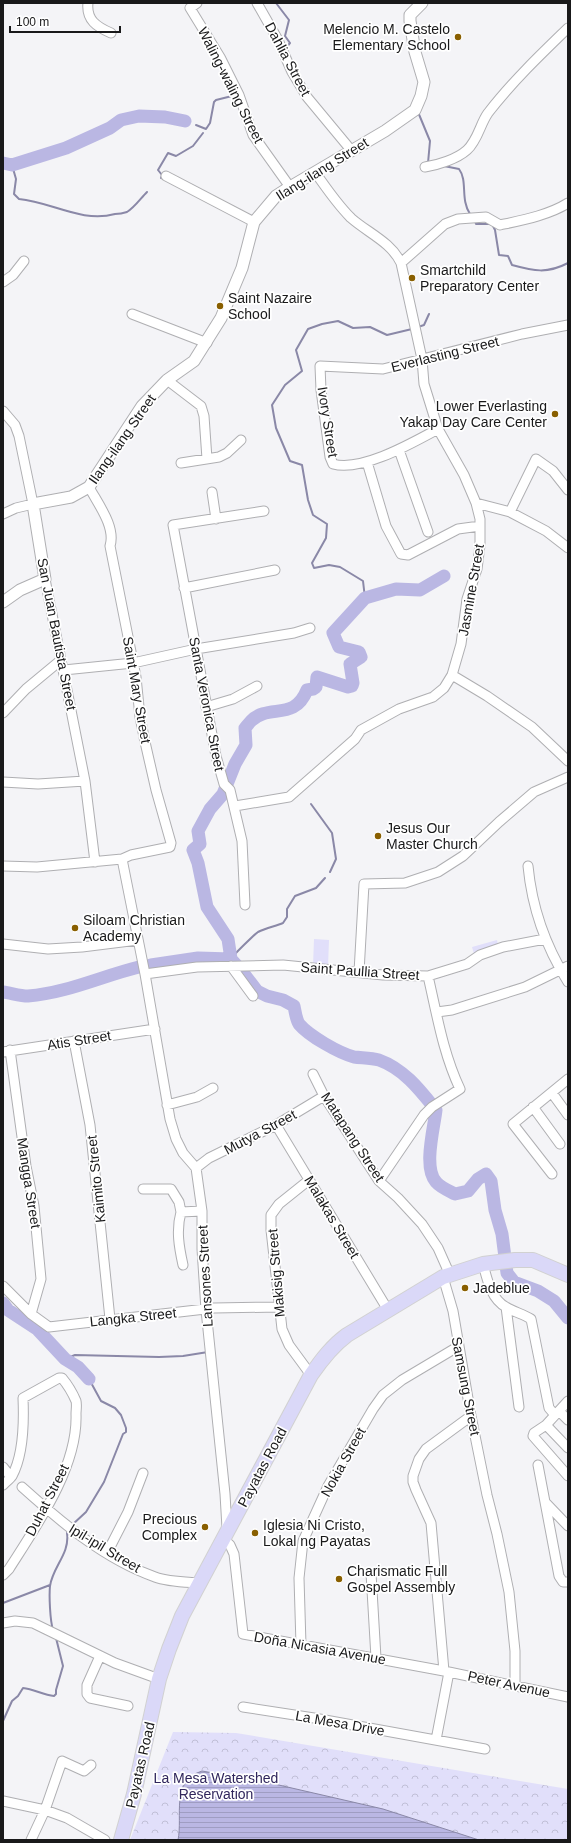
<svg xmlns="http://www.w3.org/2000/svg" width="571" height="1843" viewBox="0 0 571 1843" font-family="Arial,sans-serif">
  <defs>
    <pattern id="park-crowns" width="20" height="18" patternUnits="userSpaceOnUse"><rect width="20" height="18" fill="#e1dffa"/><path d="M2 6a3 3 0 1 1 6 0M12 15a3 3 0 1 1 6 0" fill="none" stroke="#c0bfd6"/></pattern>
    <pattern id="water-rules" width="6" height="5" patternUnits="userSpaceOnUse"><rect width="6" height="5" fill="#bab7e3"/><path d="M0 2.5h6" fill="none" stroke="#9f9dc2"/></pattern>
  </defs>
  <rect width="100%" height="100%" fill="#f4f4f7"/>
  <path fill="url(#park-crowns)" d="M173,1732L236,1733L568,1789V1840H130Z"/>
  <path fill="#e1dffa" d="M314,939L329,940L328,967L313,966Z
    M497,940L499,950L475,957L472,947Z"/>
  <path fill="url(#water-rules)" stroke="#8a88a7" d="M202,1771L270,1783L383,1809L479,1840H178C183,1816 170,1781 202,1771Z"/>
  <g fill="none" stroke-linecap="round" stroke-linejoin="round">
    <path stroke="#8a88a7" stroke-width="2" d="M276,3L289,20L285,36L290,43L285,49
      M418,112L430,141L428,163
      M196,125L206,129L210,123L214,102L216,100L236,95
      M12,165L16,179L14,194L19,199C52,202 81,223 115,214C119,214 124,213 127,212C134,208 141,198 147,192
      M444,166L459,169C468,181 460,199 470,214
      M161,178L162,175L158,170L168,153L176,156L193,146L203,133
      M475,221L476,224H492L495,230L499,255L508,256L512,265C534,271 547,274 568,263
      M418,327L424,325L429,314
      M365,598L363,581L340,567L329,565L314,568L312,563L326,538L327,524L313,515L308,500L302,465L290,461L276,428L272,405L285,385L302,371L296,350L308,329L322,324L338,321L353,328L370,327L387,335L412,329
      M311,804L332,833L336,859L330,872
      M231,959C233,955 255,934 258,932C266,928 276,926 283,923L287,917V909L295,896L316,888L325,878
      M65,1359L75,1355L159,1357L183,1356L208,1352
      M72,1525L86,1512L104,1482L123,1434L126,1432V1428L121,1415L115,1408L101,1401L89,1379
      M3,1603L50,1585
      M53,1630C50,1620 49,1596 50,1586C53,1566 70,1554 67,1533
      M3,1721L12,1701L18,1696L23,1688C34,1689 43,1695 54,1696L56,1694V1690L63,1666L56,1638"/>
    <path stroke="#bab7e3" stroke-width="13" d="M3,163L12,165L66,148L110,128L121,120L139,116L165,117L185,121
      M231,959L228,939L207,907L198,863L193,850L200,844L198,831L210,809L223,794L235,764L246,745L245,728C247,726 249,723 251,721C269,703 294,722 307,690L313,689L316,687L317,677L348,687L352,686L353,683L350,664L361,657L359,652L339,647L333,633L365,598L396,589L420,590L444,576
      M151,965L198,958L231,959L241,970L257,991L267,996L283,1000L294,1006C295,1011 296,1019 299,1024C309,1036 339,1053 354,1057C362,1058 371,1058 379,1060C404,1069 420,1090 436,1110C434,1128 423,1168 436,1182C440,1187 449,1191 455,1194L468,1191L478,1179L486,1174L491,1181L495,1210L502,1234L507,1273L514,1282L538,1291L554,1301L568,1318
      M3,992C11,993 20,996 28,996C67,993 102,976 139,967
      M3,1303L8,1310L37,1329L65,1359L78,1367L89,1379"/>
    <defs>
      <path id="minor" d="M88,3C86,20 97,27 111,33
        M197,3L190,8L220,57L239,95L253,135L290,187
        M257,3L278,40L292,72L307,97L351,150
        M425,167C438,165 457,159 467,150C478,140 480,124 488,113C512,82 540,55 568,28
        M166,176L254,222
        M401,263L445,224L458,219L486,217L500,225C523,220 549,215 568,203
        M3,282L13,275L24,261
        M132,314L207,343
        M167,380L201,406L204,416L207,459
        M3,411L15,425L19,436L33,504L16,508L3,514
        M438,429C412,443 362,472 333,464L330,457L321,390L320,366L383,369L522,334L568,325
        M399,450L428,532
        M367,462L386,526L401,554L408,555L458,529L480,526
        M181,463L219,457L227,453L241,440
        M212,492L216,519
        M476,503L510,512L546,531L568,548
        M510,512L536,459L553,471L568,490
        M45,579L85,781L95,862
        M184,588L275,570
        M64,670L133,663L196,649L294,633L310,628
        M452,675L487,696L532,727L568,761
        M206,707L233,699L257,686
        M3,713L26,689L61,660
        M3,782L38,784L85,781
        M235,806L289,797L355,739L361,730L399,709L433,697L444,688L452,675L461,644L467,599L477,569L480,545V519L476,503L464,475L438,429L424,384L422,359L401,263C391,242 368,233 351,218C337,204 326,188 315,172
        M122,859L145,974L170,1119L176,1139L183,1153L196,1168L202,1211V1249L206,1310L225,1494L227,1528
        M3,866L37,867L122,859L131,855L170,847L171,843L156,790L145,742L140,717L136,677L110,546C116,527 98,504 89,487
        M528,866C532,908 546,947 568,982
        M245,905L242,841L230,790L224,784L216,756L173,525L264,511
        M3,944L48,949L82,947L138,940
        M231,966L253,996
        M359,972L364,884L405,883L438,872L463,856L499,822L534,792L568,777
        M145,974L197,967L283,965L383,975L428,976L467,964L480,955L503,947L545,939
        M437,1012L452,1010L525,987L568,966
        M74,1041L90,1125L110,1319
        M10,1050L26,1166L34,1206L41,1279L31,1314
        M3,1052L155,1029
        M313,1074L324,1096L379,1181L398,1198L422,1224L438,1248L450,1275
        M552,1093L568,1115
        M167,1105L197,1097L213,1088
        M533,1107L560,1144
        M276,1125L388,1310
        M196,1168L209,1158L276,1125L324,1096
        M552,1174L513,1124L568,1079
        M309,1180L279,1204L271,1215V1230L282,1329L289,1345L311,1375
        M379,1181L424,1115L432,1107L460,1089C443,1053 437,1015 428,976
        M143,1189H171L179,1202L181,1212
        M483,1264C487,1279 491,1299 506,1307C514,1312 523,1314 531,1319L549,1408L555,1415
        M183,1265C179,1247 176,1230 181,1212L202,1211
        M443,1277L453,1311L471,1416L487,1495L497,1534L509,1592L515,1651V1686
        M3,1286L31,1314L49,1327L214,1308L278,1307
        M506,1307L519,1407
        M568,1401L546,1425L534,1433L533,1436L568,1476
        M559,1411L568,1420
        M546,1425L568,1448
        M538,1465L559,1576L563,1582H568
        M3,1467L11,1477
        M3,1485C6,1482 10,1479 12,1476C23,1456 24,1421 23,1398L59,1378H62C67,1384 73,1394 76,1401C77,1405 76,1410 76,1414C78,1467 37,1525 9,1569L3,1575
        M22,1487C61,1522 104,1559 155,1577C168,1582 186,1582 200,1583
        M545,1502L568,1526
        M223,1539L230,1545L234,1554L243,1634L444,1671L568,1697
        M107,1553L128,1512L143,1473
        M371,1573L376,1658
        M3,1623L15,1621L33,1623L115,1663L159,1679
        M301,1645L299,1578L303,1541L328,1486L373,1409L383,1395L402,1380L459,1346
        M100,1656L87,1685V1694L90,1698L128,1706
        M444,1671L431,1523L416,1490L413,1482V1476L419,1459L426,1449L471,1416
        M243,1707L314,1718L485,1749
        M436,1740L449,1672
        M3,1801L45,1810L67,1818L105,1840
        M31,1840L45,1810L62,1761L84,1771L91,1765"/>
      <path id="tertiary" d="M3,602L20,590L45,579L33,504L71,497L89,487L142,406L167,380L194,361L221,318L242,268L254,222L276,196L290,187L385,131L415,110L421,96L424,82L415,52L410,21V15L422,3"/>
      <path id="primary" d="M121,1840L134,1794L159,1679L169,1649L182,1616L311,1375C322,1359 332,1346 347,1335L443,1277L483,1264L515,1260H533L568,1275"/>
    </defs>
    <use href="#minor" stroke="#afafb2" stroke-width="11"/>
    <use href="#tertiary" stroke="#afafb2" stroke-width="13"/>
    <use href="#primary" stroke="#d1d1d1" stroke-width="16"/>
    <use href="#minor" stroke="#fff" stroke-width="9"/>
    <use href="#tertiary" stroke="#fff" stroke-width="11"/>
    <use href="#primary" stroke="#dad8f8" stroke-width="14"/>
  </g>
  <g fill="#895f00" stroke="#fff" stroke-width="1.5">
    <circle cx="458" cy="37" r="4"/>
    <circle cx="412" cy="278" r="4"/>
    <circle cx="220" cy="306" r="4"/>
    <circle cx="555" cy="414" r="4"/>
    <circle cx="378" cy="836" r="4"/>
    <circle cx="75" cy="928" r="4"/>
    <circle cx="465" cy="1288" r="4"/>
    <circle cx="205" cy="1527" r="4"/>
    <circle cx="255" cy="1533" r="4"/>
    <circle cx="339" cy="1579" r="4"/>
  </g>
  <g text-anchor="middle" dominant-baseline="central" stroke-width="3.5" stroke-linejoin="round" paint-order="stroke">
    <g font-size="14" fill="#19191a" stroke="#fff" text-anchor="start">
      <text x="450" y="29" text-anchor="end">Melencio M. Castelo<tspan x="450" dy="16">Elementary School</tspan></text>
      <text x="420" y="270">Smartchild<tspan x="420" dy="16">Preparatory Center</tspan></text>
      <text x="228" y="298">Saint Nazaire<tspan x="228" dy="16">School</tspan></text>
      <text x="547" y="406" text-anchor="end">Lower Everlasting<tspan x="547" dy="16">Yakap Day Care Center</tspan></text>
      <text x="386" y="828">Jesus Our<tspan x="386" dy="16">Master Church</tspan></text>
      <text x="83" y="920">Siloam Christian<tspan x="83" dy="16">Academy</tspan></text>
      <text x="473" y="1288">Jadeblue</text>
      <text x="197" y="1519" text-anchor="end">Precious<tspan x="197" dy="16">Complex</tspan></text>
      <text x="263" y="1525">Iglesia Ni Cristo,<tspan x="263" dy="16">Lokal ng Payatas</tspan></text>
      <text x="347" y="1571">Charismatic Full<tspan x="347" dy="16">Gospel Assembly</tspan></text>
    </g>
    <g font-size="14" fill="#19191a" stroke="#fff">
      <text transform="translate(288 59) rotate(62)">Dahlia Street</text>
      <text transform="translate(231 85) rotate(63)">Waling-waling Street</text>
      <text transform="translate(322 169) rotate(-32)">Ilang-ilang Street</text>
      <text transform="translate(445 354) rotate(-14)">Everlasting Street</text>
      <text transform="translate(328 422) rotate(81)">Ivory Street</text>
      <text transform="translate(122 439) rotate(-55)">Ilang-ilang Street</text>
      <text transform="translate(471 590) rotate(-80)">Jasmine Street</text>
      <text transform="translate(57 634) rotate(79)">San Juan Bautista Street</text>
      <text transform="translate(137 690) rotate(80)">Saint Mary Street</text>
      <text transform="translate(207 704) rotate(79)">Santa Veronica Street</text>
      <text transform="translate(360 971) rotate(4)">Saint Paullia Street</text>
      <text transform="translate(79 1040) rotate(-9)">Atis Street</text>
      <text transform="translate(260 1132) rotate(-28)">Mutya Street</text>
      <text transform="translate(353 1137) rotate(57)">Matapang Street</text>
      <text transform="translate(96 1179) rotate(-96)">Kaimito Street</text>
      <text transform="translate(29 1183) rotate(81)">Mangga Street</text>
      <text transform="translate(332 1217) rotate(59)">Malakas Street</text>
      <text transform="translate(276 1273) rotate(-95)">Makisig Street</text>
      <text transform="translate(205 1276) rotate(-93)">Lansones Street</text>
      <text transform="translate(133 1317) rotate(-6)">Langka Street</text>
      <text transform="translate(466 1386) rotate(79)">Samsung Street</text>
      <text transform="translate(343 1462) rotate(-61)">Nokia Street</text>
      <text transform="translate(262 1467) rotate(-62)">Payatas Road</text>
      <text transform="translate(47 1500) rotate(-63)">Duhat Street</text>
      <text transform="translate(105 1548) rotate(31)">Ipil-ipil Street</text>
      <text transform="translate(320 1648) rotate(10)">Doña Nicasia Avenue</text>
      <text transform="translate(509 1684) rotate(12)">Peter Avenue</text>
      <text transform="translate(340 1723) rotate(10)">La Mesa Drive</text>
      <text transform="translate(140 1765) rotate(-77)">Payatas Road</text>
    </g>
    <g font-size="14" fill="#30265c" stroke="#fff">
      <text x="216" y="1778">La Mesa Watershed<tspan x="216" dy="16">Reservation</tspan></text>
    </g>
  </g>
  <rect width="571" height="1843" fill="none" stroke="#19191a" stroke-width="8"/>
  <path d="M10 26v6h110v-6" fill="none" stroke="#19191a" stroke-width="2"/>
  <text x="16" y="26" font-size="12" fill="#19191a" stroke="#ffffff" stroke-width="3" paint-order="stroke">100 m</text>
</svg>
